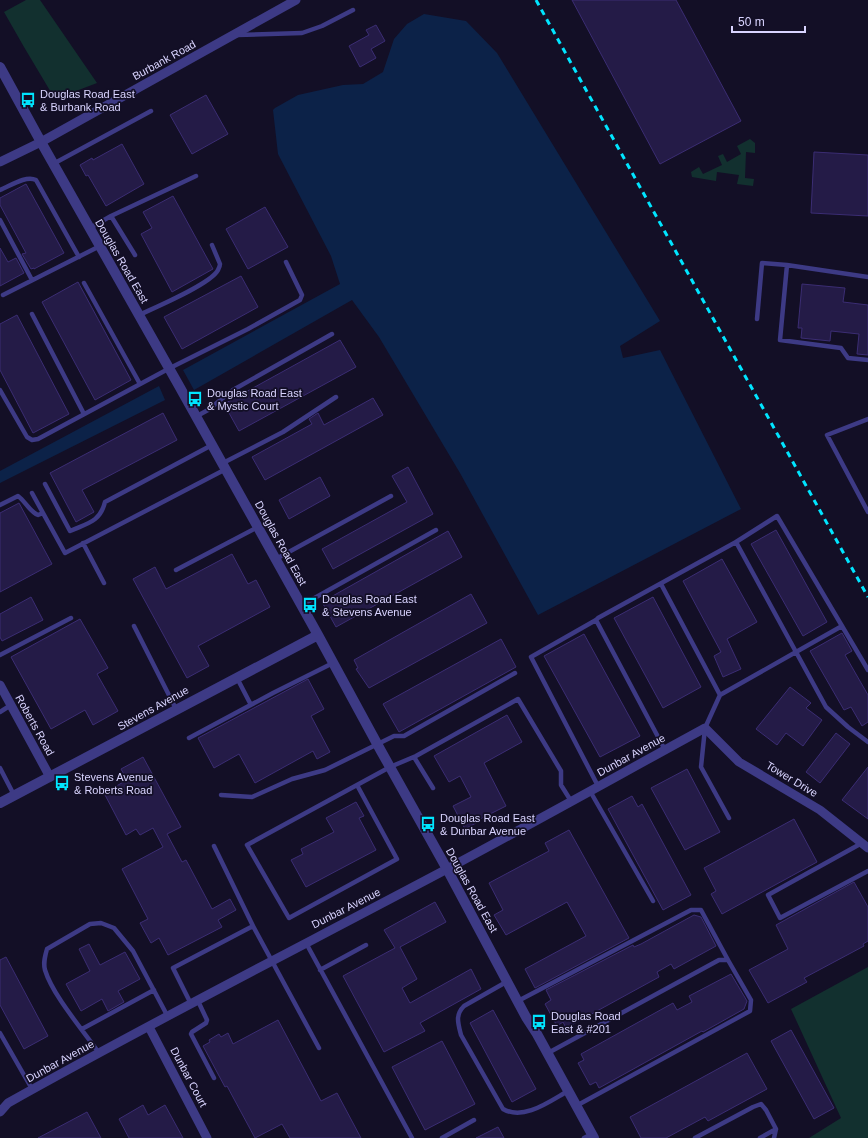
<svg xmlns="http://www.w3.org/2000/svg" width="868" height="1138" viewBox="0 0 868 1138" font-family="Arial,sans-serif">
  <rect width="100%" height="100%" fill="#130f26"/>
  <path fill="#12302f" d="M26,0H40L97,83L55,99L24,47L4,12Z
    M750,139L755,143V153L746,152L745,178L754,179L753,186L737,184L739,175L717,172L716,181L692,177L691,172L699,167L703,174L722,165L718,156L723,154L727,162L741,154L737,146Z
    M868,967V1138H809L841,1118L791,1009Z"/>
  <path fill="#0c2248" d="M424,14L466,21L497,53L660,321L620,346L623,358L660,350L741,509L538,615L460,473L379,337L352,300L194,390L183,370L340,284L331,256L278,154L273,110L275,108L298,95L343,85L363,84L383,72L394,39L407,24Z
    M159,386L165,400L0,483V471Z"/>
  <path fill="#241b47" stroke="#3b2d73" d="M572,0H676L741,121L660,164Z
    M376,25L385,41L371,49L376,58L360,67L349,46L369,35L366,30Z
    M206,95L228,134L192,154L170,115Z
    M122,144L144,184L106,206L88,175L86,176L80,165L92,158L93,160Z
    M814,152L868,155V216L811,213Z
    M26,184L64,253L34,269V268L31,269L22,254L26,253L0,205V198Z
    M173,196L213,269L172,292L141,234L152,228L143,212Z
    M265,207L288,247L248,269L226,229Z
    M0,248L8,262L16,258L24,273L0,286Z
    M241,276L258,307L182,349L164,317Z
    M78,282L131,380L95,400L42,302Z
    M802,284L845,288L843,302L868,305V355L857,354L859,334L831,331L830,341L801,338L802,328H798Z
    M17,315L69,414L33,433L0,370V324Z
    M340,340L356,367L239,431L224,404Z
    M373,398L383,415L265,480L252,457L312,424L309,419L318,413L324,425Z
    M163,413L177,440L82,490L94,512L76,522L50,473Z
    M408,467L433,514L333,569L322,549L407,502L392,476Z
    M320,477L330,496L289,519L279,500Z
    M19,503L52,564L0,592V513Z
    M776,530L827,622L803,636L751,544Z
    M448,531L462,557L336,627L322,602Z
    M232,554L248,584L256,580L270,607L198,646L209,666L187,678L133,579L155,567L166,589Z
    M722,559L757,622L727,639L741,669L723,677L714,656L721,652L683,581Z
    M471,594L487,623L369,688L356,669L358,668L354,660Z
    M31,597L43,620L2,641L0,637V614Z
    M653,597L701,687L663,708L614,618Z
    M80,619L108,668L97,674L118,711L93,725L85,710L51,729L11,657Z
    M842,633L852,651L845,655L868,695V722L862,726L851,707L844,710L810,651Z
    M584,634L640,736L600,757L544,656Z
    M501,639L516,667L399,732L383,704Z
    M308,679L324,709L311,716L330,752L317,759L313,751L255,783L239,754L214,768L198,738Z
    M790,687L811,703L806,708L822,720L803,746L786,733L777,745L756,729Z
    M507,715L522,742L484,763L506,806L476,821V823L465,829L453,806L471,797L460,776L449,782L434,756Z
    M836,733L850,744L820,783L806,772Z
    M143,757L181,827L167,834L182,862L186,860L212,909L230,899L236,910L218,920L222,927L168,955L159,938L151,943L140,923L148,919L122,869L163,847L153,828L140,835L136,829L126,835L104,793L127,780L121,769Z
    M868,767V819L842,800Z
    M687,769L720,832L685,850L651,788Z
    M632,796L638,807L642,804L691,895L663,910L608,809Z
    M356,802L364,816L359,818L376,850L306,887L291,860L303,854L301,849L334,832L326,818Z
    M794,819L817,862L722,914L711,894L716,891L704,868Z
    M569,830L629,938L535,988L525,969L586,936L567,902L506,935L494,915L503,910L489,883L549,851L545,843Z
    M854,882L868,907V941L863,944L864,946L804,978L807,982L768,1003L749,970L788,949L776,925Z
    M435,902L446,922L400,947L417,979L402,988L410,1003L471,969L481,989L420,1023L425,1031L384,1052L343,976L395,948L384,930Z
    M694,915L701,917L716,946L674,969L671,964L657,972L659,977L566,1028L563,1022L557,1026L545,1004L551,1000L546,990L633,945L634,947L641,944Z
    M89,944L100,965L125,952L140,979L118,991L124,1002L108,1011L102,999L81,1011L66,984L90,971L79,949Z
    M6,957L48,1036L24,1049L0,1005V960Z
    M731,974L747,1001L744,1009L703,1032L702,1031L599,1088L596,1082L590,1085L578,1063L584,1060L581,1054L673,1003L677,1010L692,1002L689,996Z
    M493,1010L536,1089L512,1102L470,1023Z
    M278,1020L321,1101L337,1093L361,1138H290L282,1124L255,1138L227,1086L225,1087L203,1046L210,1042L209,1040L219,1034L221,1037L228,1033L233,1044Z
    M791,1030L834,1108L814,1119L771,1041Z
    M442,1041L475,1104L425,1130L392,1067Z
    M747,1053L767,1089L708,1121L705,1117L666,1138H641L630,1117Z
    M143,1105L148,1115L165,1105L183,1138H129L119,1119Z
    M87,1112L101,1138H38Z
    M498,1127L504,1138H476Z"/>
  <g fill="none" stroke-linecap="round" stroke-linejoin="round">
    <path stroke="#3d3a85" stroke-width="4.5" d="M237,35L302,33L322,26L353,10
      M53,164L151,111
      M0,190C10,186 26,175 36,180L79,257
      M111,216L135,255
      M0,220L32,280
      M90,228L111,216L196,176
      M868,277L787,265L780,340L841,348L848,358L868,360
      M84,283L140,384
      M3,295L100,246
      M32,314L84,414
      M139,315C156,307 211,284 218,270C219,268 220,266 220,264L212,245
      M757,319L762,263L787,265
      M0,390L27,437L32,440L38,439L170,368L248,329L300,300L302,295L286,262
      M197,416L208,410L233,390L332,334
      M868,419L827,435L868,512
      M223,463L283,432L336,397
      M45,484L70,531C88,523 100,522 105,502L212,445
      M32,493L65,553L226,469
      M0,505L18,496C25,501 30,512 38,515L43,513
      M736,542L777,516L868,670
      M83,543L104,583
      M276,559L391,496
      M176,570L258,527
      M302,605L436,530
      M596,620L665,750
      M134,626L176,709
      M842,626L796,652L826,707L848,727L868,742
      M0,655L71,618
      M237,678L251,705
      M720,695L705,728L701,767L729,818
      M0,712L11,705
      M189,738L273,693L333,663
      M414,757L433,788
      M0,768L14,795
      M357,785L397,859L289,918L247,845L390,767L416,756L518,699L561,771V785L571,801
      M598,786L531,657L596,620L598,618L736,542L796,652L720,695L661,584
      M590,791L653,901
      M221,795L252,797L292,779L325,770L394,736H404L515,673
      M862,843L768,895L780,918L868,871
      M214,846L253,926
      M306,943L412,1138
      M320,970L366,945
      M508,981L464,1006C455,1015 458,1023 461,1035L503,1109C524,1121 550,1101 568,1091
      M198,1001L207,1020L206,1023L192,1032L191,1034L214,1078
      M518,1001L691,910H701L728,960
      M191,1004L173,968L253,926L319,1048
      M82,1029L154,990
      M0,1033L32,1089
      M99,1053C83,1030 53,996 45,970C43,963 45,956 47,949L90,924L101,923L114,928L133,951L168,1017
      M548,1053L719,960H728L751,1000L750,1011L576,1106
      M442,1138L474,1120
      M584,1138L592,1134
      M695,1138L753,1107L761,1104L766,1110L776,1129L774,1138
      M760,1138L776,1129"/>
    <path stroke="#3d3a85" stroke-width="9" d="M0,162L41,142L296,0
      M0,685L50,777
      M149,1027L207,1138
      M0,1112L8,1103C152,1022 300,947 447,869C533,823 619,775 705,728L739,762L820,810L868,848"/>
    <path stroke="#3d3a85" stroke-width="10" d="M0,67L41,142L178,384L318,635L381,751L447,869L526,1017L537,1034L594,1138
      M0,803L318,635"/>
    <path stroke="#00e5ff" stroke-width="3" stroke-dasharray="6 5" stroke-linecap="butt" d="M536,0L868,597"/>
  </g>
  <defs>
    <symbol id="bus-bare" viewBox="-9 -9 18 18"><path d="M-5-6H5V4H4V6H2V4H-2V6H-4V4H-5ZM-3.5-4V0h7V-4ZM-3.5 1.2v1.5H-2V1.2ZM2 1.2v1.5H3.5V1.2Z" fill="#00e5ff" stroke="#130f26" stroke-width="2.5" paint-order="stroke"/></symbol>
  </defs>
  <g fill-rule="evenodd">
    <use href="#bus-bare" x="17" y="89" width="22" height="22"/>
    <use href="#bus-bare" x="184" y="388" width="22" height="22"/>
    <use href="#bus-bare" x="299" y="594" width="22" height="22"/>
    <use href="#bus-bare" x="51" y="772" width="22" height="22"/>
    <use href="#bus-bare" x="417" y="813" width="22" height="22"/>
    <use href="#bus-bare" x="528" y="1011" width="22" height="22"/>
  </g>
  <g text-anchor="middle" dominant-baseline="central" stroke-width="3.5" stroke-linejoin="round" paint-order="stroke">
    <g font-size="11" fill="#d9d4ff" stroke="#130f26">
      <text transform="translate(164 60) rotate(-29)">Burbank Road</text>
      <text transform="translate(122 261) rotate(60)">Douglas Road East</text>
      <text transform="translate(281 543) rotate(61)">Douglas Road East</text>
      <text transform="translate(153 708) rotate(-29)">Stevens Avenue</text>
      <text transform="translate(35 725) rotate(61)">Roberts Road</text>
      <text transform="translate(631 755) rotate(-29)">Dunbar Avenue</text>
      <text transform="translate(792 779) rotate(31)">Tower Drive</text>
      <text transform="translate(472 890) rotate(61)">Douglas Road East</text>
      <text transform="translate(346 908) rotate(-27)">Dunbar Avenue</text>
      <text transform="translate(60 1061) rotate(-29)">Dunbar Avenue</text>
      <text transform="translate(189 1077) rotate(62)">Dunbar Court</text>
    </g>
    <g font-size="11" fill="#d9d4ff" stroke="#130f26" text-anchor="start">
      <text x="40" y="94">Douglas Road East<tspan x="40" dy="13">&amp; Burbank Road</tspan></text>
      <text x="207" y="393">Douglas Road East<tspan x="207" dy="13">&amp; Mystic Court</tspan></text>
      <text x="322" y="599">Douglas Road East<tspan x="322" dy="13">&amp; Stevens Avenue</tspan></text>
      <text x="74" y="777">Stevens Avenue<tspan x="74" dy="13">&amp; Roberts Road</tspan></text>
      <text x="440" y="818">Douglas Road East<tspan x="440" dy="13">&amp; Dunbar Avenue</tspan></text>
      <text x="551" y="1016">Douglas Road<tspan x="551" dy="13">East &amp; #201</tspan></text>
    </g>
  </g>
  <path d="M732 26v6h73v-6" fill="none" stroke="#d9d4ff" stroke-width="2"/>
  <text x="738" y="26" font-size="12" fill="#d9d4ff" stroke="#130f26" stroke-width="3" paint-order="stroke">50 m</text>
</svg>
